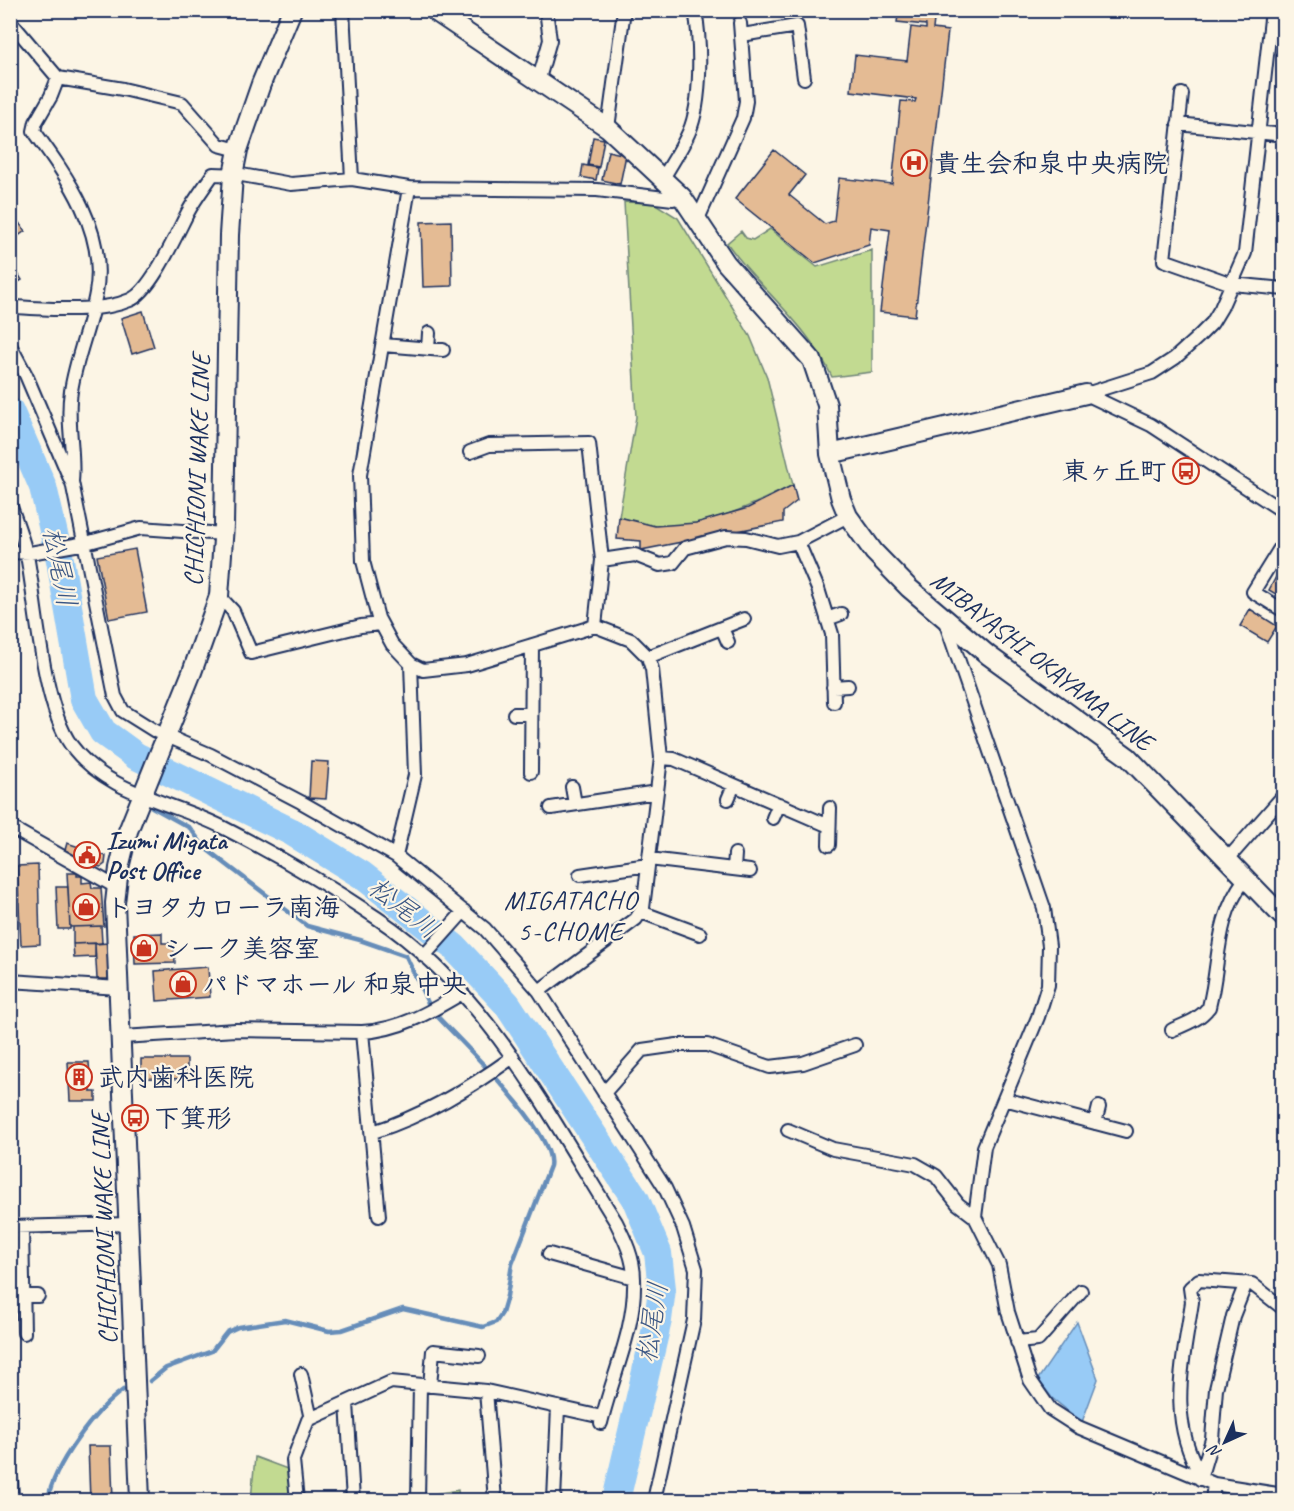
<svg xmlns="http://www.w3.org/2000/svg" width="1294" height="1511" viewBox="0 0 1294 1511" font-family="Caveat,'Klee One',sans-serif">
  <rect width="100%" height="100%" fill="#fcf5e5"/>
  <filter id="ink" filterUnits="userSpaceOnUse"><feTurbulence type="fractalNoise" baseFrequency=".0167" numOctaves="2"/><feDisplacementMap in="SourceGraphic" scale="12" xChannelSelector="R" yChannelSelector="G"/><feConvolveMatrix kernelMatrix="1 2 1 2 8 2 1 2 1" color-interpolation-filters="sRGB"/></filter>
  <g filter="url(#ink)">
    <path fill="#c2da91" stroke="#6e8478" stroke-width="1.5" d="M624,202L654,203L678,218L750,336L767,377L793,485C751,506 704,529 655,526C643,525 630,520 619,517L636,417Z
      M770,229L817,267L872,250V372L832,377C809,325 759,289 727,243L741,231L746,238L753,240Z
      M255,1457L290,1470L291,1500H251Z
      M458,1490L459,1500H429L434,1494Z"/>
    <path fill="#98cbf6" stroke="#668db9" stroke-width="1.5" d="M1077,1322L1098,1379L1082,1422L1052,1398L1038,1379Z"/>
    <g fill="none" stroke-linecap="round" stroke-linejoin="round">
      <path stroke="#668db9" stroke-width="4.5" d="M358,453L360,438
        M51,717L59,734
        M152,807L190,828L205,848L307,926L360,940L406,956L429,1005
        M150,1381L166,1368L212,1351L227,1332L238,1327L285,1320L329,1331L342,1330L403,1309L483,1327L496,1322L502,1313L507,1296L512,1264L550,1166C557,1133 461,1042 437,1016
        M48,1500C53,1466 95,1410 123,1390"/>
      <path stroke="#98cbf6" stroke-width="28" d="M10,411L43,487L60,560L84,699L103,732L136,756L292,832L362,875L454,947L507,1004L636,1200L658,1253L662,1289L658,1320L616,1500"/>
    </g>
    <path fill="#e4bb94" stroke="#1b2f5e" stroke-width="1.5" d="M899,10H935L933,29L948,31L915,316L880,312L890,230L871,227L869,245L815,263L735,199L774,150L805,175L789,195L825,224L834,221L839,178L892,184L901,101L915,102L916,99L851,91L855,55L907,61L911,27L926,29V25L897,22Z
      M593,137L604,139L599,167L588,165Z
      M608,151L626,155L620,184L602,180Z
      M583,165L598,168L596,180L581,177Z
      M12,213L25,231L10,242V214Z
      M451,221L452,286L423,287L421,222Z
      M10,261L22,280L10,287Z
      M143,311L154,347L132,354L121,318Z
      M793,485L797,501L783,512V522L641,550V541L617,539L619,517L655,526L696,523L748,508Z
      M135,549L147,612L109,619L97,556Z
      M1277,575L1284,579V599L1269,590Z
      M1250,609L1277,626L1267,642L1240,626Z
      M1284,646V661L1277,657Z
      M311,761L329,762L326,799L309,798Z
      M67,843L106,856L105,864L101,867L90,864L65,850Z
      M38,865L40,944L21,945L17,866Z
      M67,873H77V876H82V883L91,882L92,888H101L104,926L70,927Z
      M56,887H68L70,929H58Z
      M101,926L102,943L73,944V927Z
      M162,933V943H174L175,963L135,964L134,934Z
      M95,943V957L74,958L73,944Z
      M108,943L110,979H97L95,944Z
      M208,967L210,997L157,1001L155,971Z
      M141,1059H187V1079L141,1078Z
      M68,1062H89L91,1092H96V1101H70Z
      M88,1446H111L113,1500H90Z"/>
    <g fill="none" stroke-linecap="round" stroke-linejoin="round">
      <defs>
        <path id="street" d="M10,21L58,78L123,89L182,103L219,145L238,150
          M742,35L797,26L804,78
          M58,78L51,96L36,122L34,131C68,178 107,232 96,293C90,327 76,357 71,391C66,422 75,452 72,482L115,696L123,711L155,731L211,755L301,802L396,856L485,929L539,991L665,1188L683,1227L696,1269L694,1320L654,1500
          M538,82L550,40L546,10
          M1182,94L1164,260L1232,284L1284,289
          M1178,124L1284,135
          M608,128L624,10
          M663,178C672,163 682,148 689,132C702,102 701,43 695,10
          M352,179L409,188L597,190L673,199L682,197
          M409,188L360,475L363,561L378,618L392,644L411,664L423,670L467,665L595,626L631,640L648,657L652,669L661,758L643,908L636,919L539,991
          M698,219L743,118L746,101L740,23
          M10,307C46,308 98,314 130,300C151,292 177,233 188,212C195,199 205,186 213,174L242,175L291,184L352,179L343,10
          M10,345L26,375L71,481
          M383,345L443,350
          M428,349L429,333
          M1086,394L1152,373L1175,358L1198,337L1212,323L1221,308L1245,253L1272,10
          M1086,394L1151,425L1284,512
          M470,452L489,445L589,443L602,560
          M10,504C17,523 24,542 28,561C37,612 43,705 71,745C107,794 171,801 222,827C275,854 328,885 377,918C487,991 548,1114 616,1222C625,1240 634,1258 634,1279C636,1328 612,1376 601,1423
          M798,542L818,589L832,634L834,702
          M1284,542L1253,592L1284,611
          M10,552L30,553L86,543L141,528L224,534
          M219,596L233,611L251,653L361,626L381,624
          M827,619L841,614
          M945,621L1044,908L1049,946L1048,985L1038,1017L984,1147L975,1217L999,1265L1008,1312L1030,1380L1050,1409L1078,1427L1214,1484L1284,1495
          M595,626L602,560L635,555L660,565L673,563L685,548L726,537L746,538L778,546L798,542L848,516
          M722,628L728,642
          M648,657L744,619
          M833,687L848,686
          M514,714H531
          M661,758L674,759L829,826
          M531,772L532,645
          M572,787L575,804
          M728,799L734,785
          M551,808L657,792
          M773,818L779,804
          M10,827L116,887
          M829,845L830,808
          M396,856L415,775L411,664
          M649,859L750,871
          M1227,860L1284,795
          M734,869L735,854
          M580,875L648,865
          M641,912L700,934
          M424,956L464,911
          M10,981L119,988
          M1172,1030C1186,1024 1199,1020 1209,1007C1221,960 1214,921 1245,879
          M362,1032C400,1030 430,1012 462,993
          M122,1037L236,1030L362,1032L379,1216
          M604,1093L642,1050L677,1045H707L770,1067L803,1063L855,1045
          M1004,1099L1126,1131
          M1095,1123L1099,1107
          M788,1130L833,1149L915,1164L936,1176L958,1204L975,1217
          M373,1132C425,1115 469,1089 513,1057
          M10,1227L130,1224
          M22,1227L24,1333
          M549,1254L634,1278
          M23,1296H38
          M1017,1342L1038,1340L1081,1291
          M301,1374L311,1419
          M430,1386L433,1351L479,1356
          M486,1391L495,1500
          M347,1403L353,1500
          M1201,1475C1167,1420 1183,1363 1192,1302L1190,1288L1199,1280L1252,1284L1284,1309
          M1200,1479L1212,1439L1216,1389L1233,1316L1246,1283
          M11,1480L12,1500
          M297,1500L293,1460L308,1420L391,1382L486,1391L602,1417
          M418,1500L420,1385
          M554,1500L558,1407
          M1212,1500L1214,1484"/>
        <path id="secondary" d="M433,10L608,128L682,197L726,263L812,360L827,405L830,454L841,499L848,516L874,552L909,588L988,655L1128,757L1284,918
          M830,454L1086,394
          M140,1500L115,903L119,868L128,831L192,672L219,596L224,525L229,235L233,175L238,150L261,84L292,10"/>
      </defs>
      <use href="#street" stroke="#1b2f5e" stroke-width="16"/>
      <use href="#secondary" stroke="#1b2f5e" stroke-width="22"/>
      <use href="#street" stroke="#fcf5e5" stroke-width="12"/>
      <use href="#secondary" stroke="#fcf5e5" stroke-width="18"/>
    </g>
  </g>
  <defs>
    <symbol id="hospital-ring" viewBox="-11 -11 22 22"><circle r="9.5" fill="#fcf5e5" stroke="#c8321e" stroke-width="1.5"/><path d="M-5-5h3v3.5h4V-5h3V5h-3V1.5h-4V5h-3Z" fill="#c8321e"/></symbol>
    <symbol id="bus-ring" viewBox="-11 -11 22 22"><circle r="9.5" fill="#fcf5e5" stroke="#c8321e" stroke-width="1.5"/><path d="M-5-6H5V4H4V6H2V4H-2V6H-4V4H-5ZM-3.5-4V0h7V-4ZM-3.5 1.2v1.5H-2V1.2ZM2 1.2v1.5H3.5V1.2Z" fill="#c8321e"/></symbol>
    <symbol id="civic-ring" viewBox="-11 -11 22 22"><circle r="9.5" fill="#fcf5e5" stroke="#c8321e" stroke-width="1.5"/><path d="M-.6-6.5H3V-4.5H.6V-3L4-1V1h2V6H-6V1h2V-1L-.6-3ZM-1.2 2.5V6h2.4V2.5Z" fill="#c8321e"/></symbol>
    <symbol id="shop-ring" viewBox="-11 -11 22 22"><circle r="9.5" fill="#fcf5e5" stroke="#c8321e" stroke-width="1.5"/><path d="M-5-2.5h2.3a2.7 3.5 0 0 1 5.4 0H5L5.5 6h-11ZM-1.5-2.5h3a1.5 2.3 0 0 0-3 0Z" fill="#c8321e"/></symbol>
    <symbol id="building-ring" viewBox="-11 -11 22 22"><circle r="9.5" fill="#fcf5e5" stroke="#c8321e" stroke-width="1.5"/><path d="M-4-6H4V6H1V3H-1V6H-4ZM-2.5-4.3h1.7v1.8h-1.7ZM.8-4.3h1.7v1.8H.8ZM-2.5-1h1.7V.8h-1.7ZM.8-1h1.7V.8H.8Z" fill="#c8321e"/></symbol>
  </defs>
  <g fill-rule="evenodd">
    <use href="#hospital-ring" x="899" y="148" width="30" height="30"/>
    <use href="#bus-ring" x="1171" y="456" width="30" height="30"/>
    <use href="#civic-ring" x="72" y="840" width="30" height="30"/>
    <use href="#shop-ring" x="71" y="892" width="30" height="30"/>
    <use href="#shop-ring" x="129" y="933" width="30" height="30"/>
    <use href="#shop-ring" x="168" y="969" width="30" height="30"/>
    <use href="#building-ring" x="64" y="1062" width="30" height="30"/>
    <use href="#bus-ring" x="120" y="1103" width="30" height="30"/>
  </g>
  <g text-anchor="middle" dominant-baseline="central" stroke-width="4.5" stroke-linejoin="round" paint-order="stroke">
    <g font-size="26" font-weight="bold" fill="#1b2f5e" stroke="#fcf5e5" text-anchor="start">
      <text x="934" y="163">貴生会和泉中央病院</text>
      <text x="1166" y="471" text-anchor="end">東ヶ丘町</text>
      <text x="106" y="840">Izumi Migata<tspan x="106" dy="30">Post Office</tspan></text>
      <text x="106" y="907">トヨタカローラ南海</text>
      <text x="164" y="948">シーク美容室</text>
      <text x="202" y="984">パドマホール 和泉中央</text>
      <text x="98" y="1077">武内歯科医院</text>
      <text x="154" y="1118">下箕形</text>
    </g>
    <g font-size="26" fill="#1b2f5e" stroke="#fcf5e5">
      <text transform="translate(197 470) rotate(-88)">CHICHIONI WAKE LINE</text>
      <text transform="translate(1042 661) rotate(38)">MIBAYASHI OKAYAMA LINE</text>
      <text transform="translate(104 1228) rotate(-92)">CHICHIONI WAKE LINE</text>
    </g>
    <g font-size="27" font-style="italic" fill="#3a5684" stroke="#fcf5e5">
      <text transform="translate(60 567) rotate(79)">松尾川</text>
      <text transform="translate(404 908) rotate(38)">松尾川</text>
      <text transform="translate(652 1322) rotate(-81)">松尾川</text>
    </g>
    <g font-size="27" letter-spacing="1.5" fill="#1b2f5e" stroke="#fcf5e5">
      <text x="571" y="900">MIGATACHO<tspan x="571" dy="31">5-CHOME</tspan></text>
    </g>
  </g>
  <rect width="1294" height="1511" fill="none" stroke="#fcf5e5" stroke-width="36"/>
  <rect x="18" y="18" width="1258" height="1475" fill="none" stroke="#1b2f5e" stroke-width="2" filter="url(#ink)"/>
  <g transform="translate(1225 1442) rotate(225)" stroke="#fcf5e5" stroke-width="4.5" paint-order="stroke">
  <path d="M0-4.5L10 22L0 15L-10 22Z" fill="#1b2f5e"/>
  <text y="-9" font-size="16" font-weight="bold" text-anchor="middle" fill="#1b2f5e">N</text>
  </g>
</svg>
